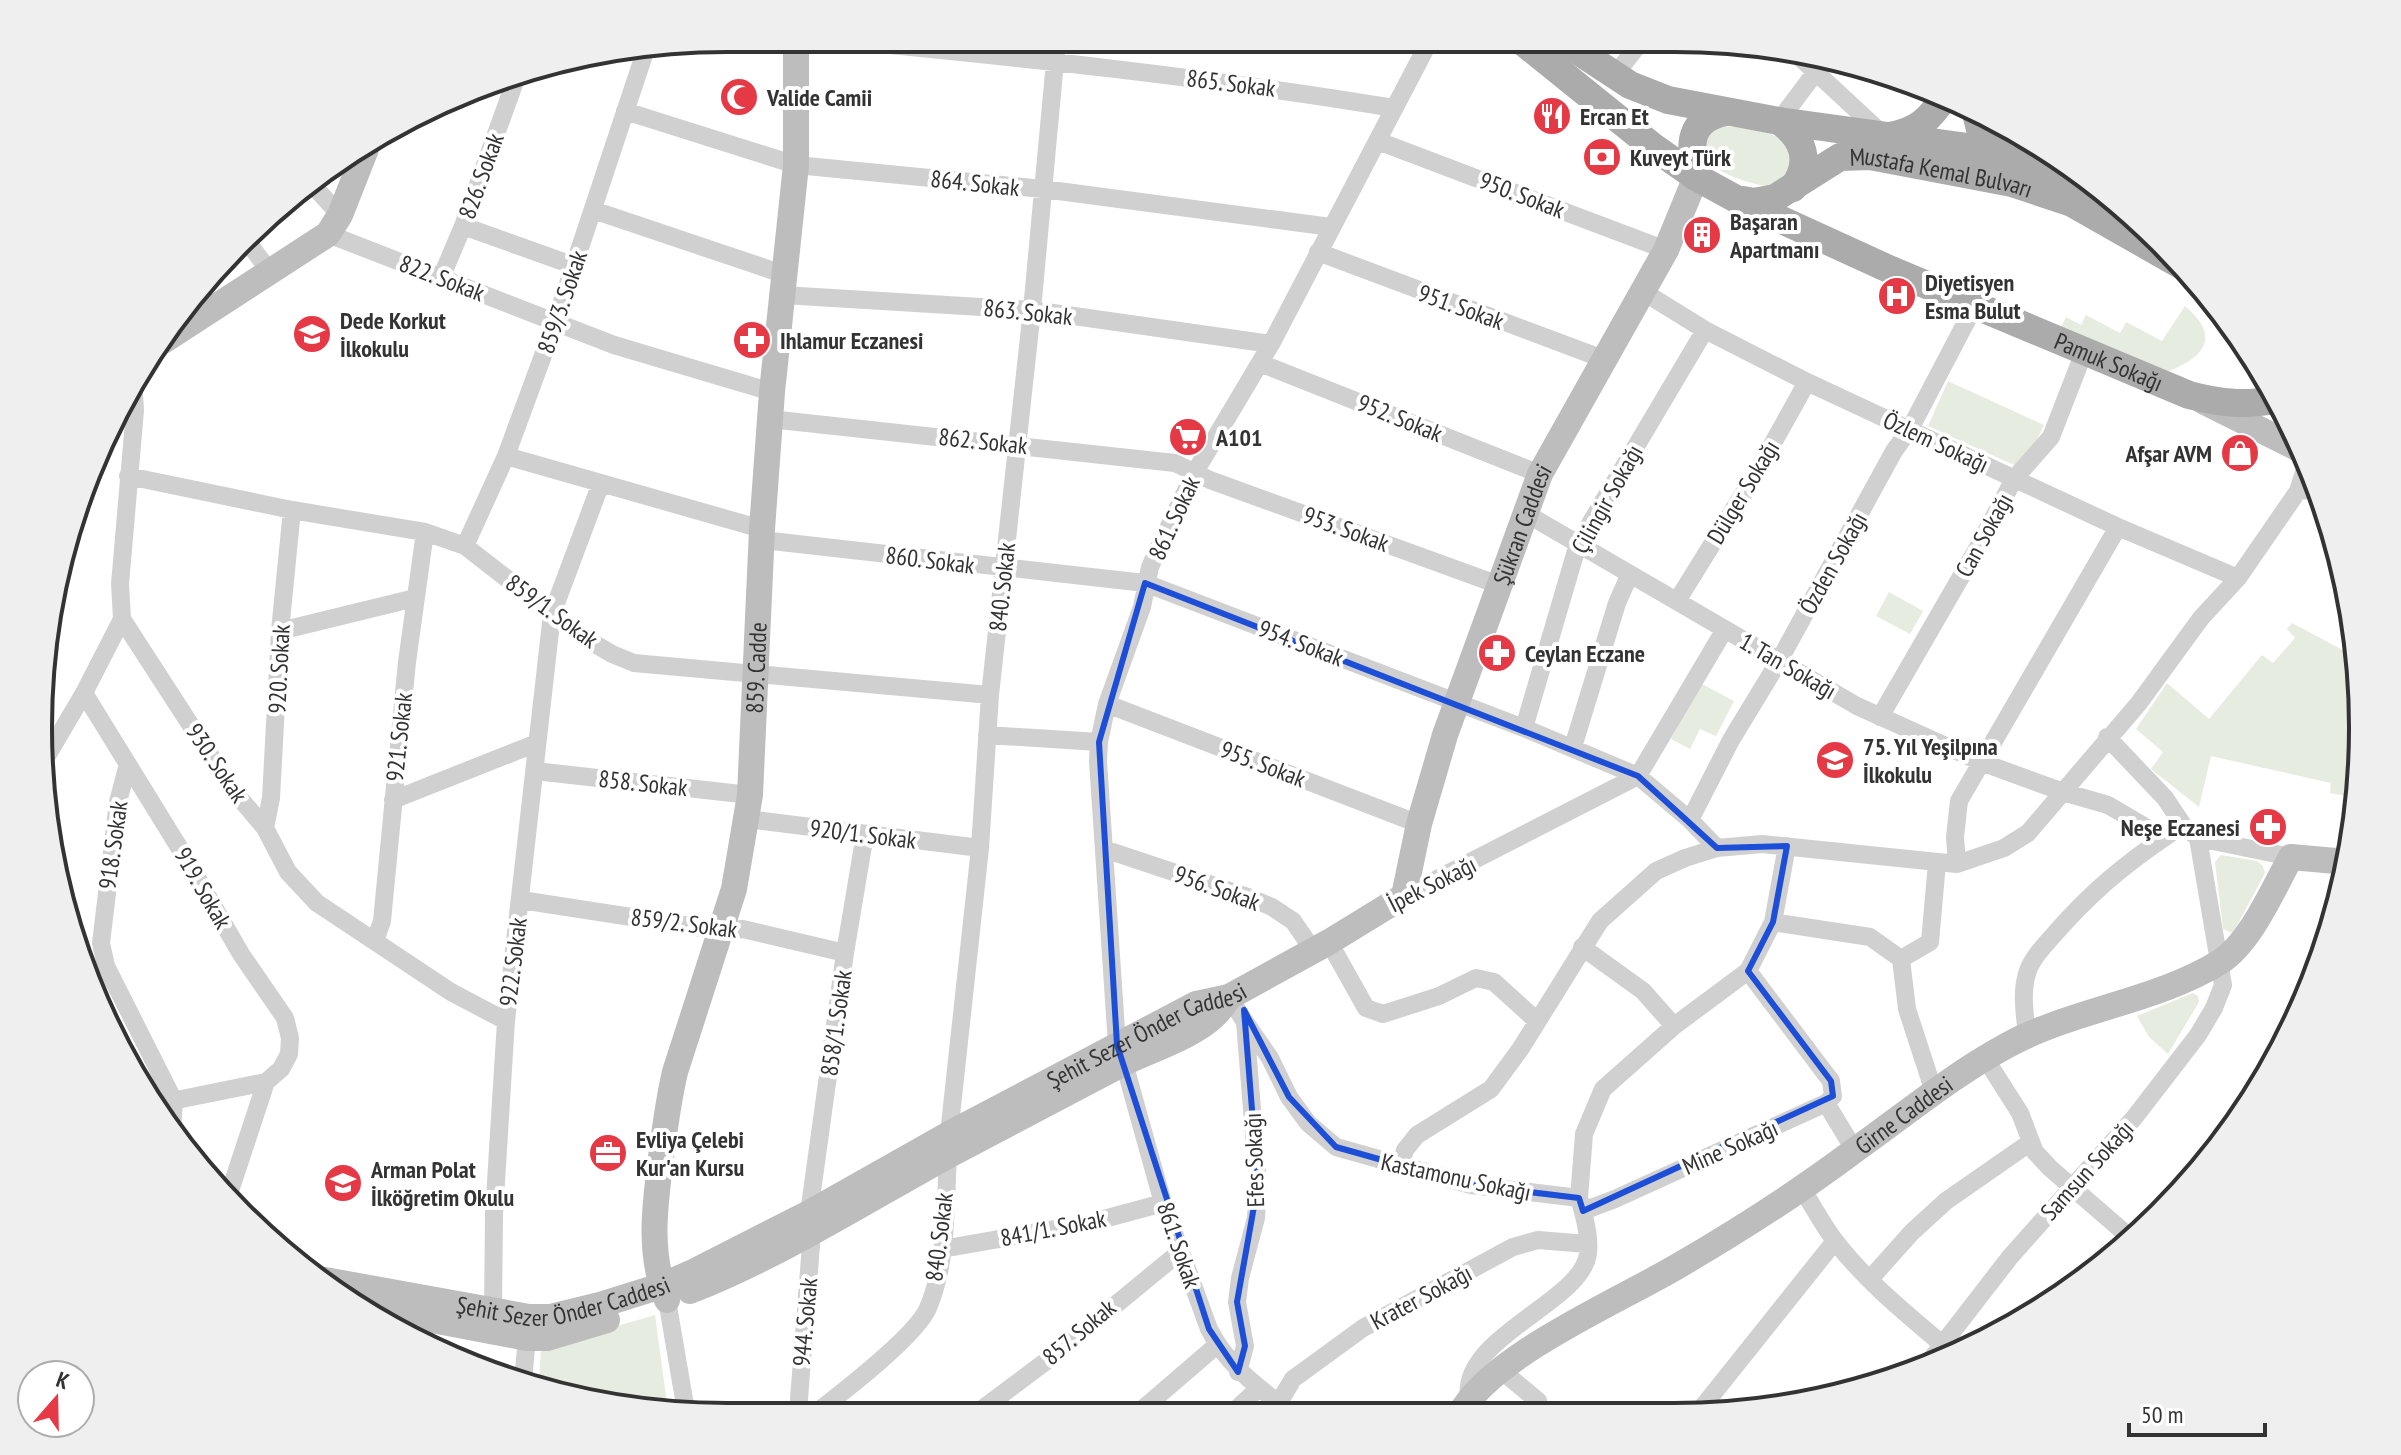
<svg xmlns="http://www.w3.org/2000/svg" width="2401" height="1455" viewBox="0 0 2401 1455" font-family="'PT Sans Narrow',sans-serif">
  <rect width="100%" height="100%" fill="#fff"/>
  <path fill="#e6ecdf" d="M1717,126C1734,126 1777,130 1786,144C1791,150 1790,161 1791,169L1776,187C1754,186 1722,175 1705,160C1703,145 1705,137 1717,126Z
    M2185,306C2222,337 2204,358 2166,372L2061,327L2066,317L2081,325L2086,315L2120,333L2126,322L2162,341Z
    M1948,381L2044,425L2028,458L2014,465L1928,426Z
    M1889,592L1923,611L1910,634L1876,616Z
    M2292,623L2354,656L2353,672L2358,676L2362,772L2359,788L2353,787L2352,797L2330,793L2331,783L2211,756L2199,807L2151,769L2163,752L2136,729L2167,683L2209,719L2262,655L2273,663L2295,638L2287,629Z
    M1700,683L1734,701L1716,736L1700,729L1690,749L1671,739Z
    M2221,855L2257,861L2263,866L2265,873L2233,933L2223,929L2215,862Z
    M2193,993L2198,996L2199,1002L2168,1054L2149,1037L2137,1016Z
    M655,1315L668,1411H638L539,1385L541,1348Z"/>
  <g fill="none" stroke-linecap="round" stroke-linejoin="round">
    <path stroke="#d0d0d0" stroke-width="18" d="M828,39C1018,57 1206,77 1394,108
      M1794,52L1875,127L1880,136
      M1614,76L1640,43
      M625,111L796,165L1043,189L1331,227
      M1779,121L1815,73L1820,59
      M1378,141L1666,250
      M308,180L340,215
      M593,210L786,275
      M463,226L575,266
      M328,234L614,345L772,392
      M247,241L270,272
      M1318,252L1606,360
      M441,278L463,226L518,73
      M1642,291L1705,330L1807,382L2118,527L2238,578
      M783,295L1032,310L1271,344
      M1260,363L1540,474
      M134,395L135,410L120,584L122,619L232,789L265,828L288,872L317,903L451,992L506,1021
      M770,419L1175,463L1210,480L1499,585
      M506,456L762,529
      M128,476L292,510L425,532L465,546L578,634L612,654L634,663L990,695
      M2298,491L2319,489
      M1525,513L1857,706L1981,762L2063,792L2108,805L2164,838
      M762,540L1145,583L1524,728L1638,776L1690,820L1717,848
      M465,546L506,456L555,323L645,52
      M1677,601L1758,470L1807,382
      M280,631L415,598
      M84,693L185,857L241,954L285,1018L290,1038L289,1054L281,1069L266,1082
      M1107,704L1419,824
      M1880,717L1977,549L2014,479L2051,437L2084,352
      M1524,728L1578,544L1705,330
      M987,735L1099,742
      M1573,747L1617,603L1630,574
      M44,761L84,693L122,619
      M128,764L118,802L101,943L106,966L174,1101L172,1129
      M535,771L750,795
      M393,800L537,743
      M747,819L980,848
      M1690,820L1731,740L1779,661L1894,451L1910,429L1975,305
      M265,828L271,798L280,631L292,510
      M2198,838L2291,857
      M1104,849L1248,897L1272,907L1293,921L1313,950
      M1957,864L1955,837L1959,801L2118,527
      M1404,896L1638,776L1725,629
      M521,900L722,931L743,929L845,953
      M1773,922L1870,937L1901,959
      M375,941L382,921L407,662L425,532
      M1329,942L1366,1008L1383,1014L1439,996L1476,978L1494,982L1537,1021
      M1582,947L1643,991L1674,1026
      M1748,971L1831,1081L1833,1096L1826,1103
      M1229,997L1245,1022L1258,1184L1256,1218L1240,1278L1237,1302L1245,1346L1238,1372
      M1245,1022L1270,1058L1289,1097L1308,1123L1336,1147L1471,1185L1579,1198C1584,1214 1590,1237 1588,1254C1581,1303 1460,1337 1469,1398
      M2027,1035C2025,1015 2021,993 2027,974C2030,961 2042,948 2051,938C2089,894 2122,866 2171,833
      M1117,1045L1098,761L1099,742L1107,704L1142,607L1150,567L1162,541L1195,472L1271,344L1429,42
      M1985,1058L2020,1113L2035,1152L2050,1168L2133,1240
      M1124,1063L1163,1203L1209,1329C1225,1361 1249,1380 1277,1402
      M1934,1092L1907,1009L1901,959L1930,942L1937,863
      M152,1105L266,1082
      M949,1134L980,848L990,695L1032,310L1057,40
      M1400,1165L1405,1150L1417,1135L1491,1089L1521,1048L1600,921L1656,871L1685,858L1717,848L1762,844L1957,864L2004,848L2028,833L2139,703L2201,618L2238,578L2298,491L2307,463
      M1802,1189C1813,1206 1823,1225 1835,1241C1865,1280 1904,1312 1942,1344
      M230,1191L266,1082
      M1579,1198L1584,1134L1603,1089L1674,1026L1748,971L1773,922L1787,846
      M1583,1211L1615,1199L1826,1103L1855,1151
      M809,1213L845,953L865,834
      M942,1249L1089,1223L1163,1203
      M1870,1279L1912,1232L1946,1201L2031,1142
      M667,1300L686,1411
      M493,1312L494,1214L506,1021L552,614L601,483
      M1925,1367L2010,1257L2134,1118L2198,1035L2214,1008L2223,985L2198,838L2183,825L2165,798L2107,737
      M1501,1370L1538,1401L1534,1415
      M523,1380L527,1338
      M798,1412L812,1232
      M817,1412C844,1391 916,1336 928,1308C948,1261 945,1205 948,1156
      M977,1413L1057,1353L1181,1251
      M1138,1413L1217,1345
      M1231,1414L1259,1388
      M1272,1414L1293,1379L1363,1328L1513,1247L1538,1240L1587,1244
      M1696,1415L1835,1241"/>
    <g stroke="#bdbdbd" stroke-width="26">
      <path d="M163,341L328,234L340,215L366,149"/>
      <path d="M2203,401L2301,450"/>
      <path id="s1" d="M314,1278L529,1317H551L600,1305L661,1286L691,1273L809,1213L949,1134L1196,1004L1229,997L1329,942L1404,896L1419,824L1445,735L1540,474L1666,250L1696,177"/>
      <path d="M690,1291C781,1255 864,1202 949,1155C1007,1124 1065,1094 1122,1064C1150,1050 1192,1037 1214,1016C1220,1011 1225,1003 1229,997"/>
      <path id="s2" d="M667,1300C649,1255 654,1212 660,1165C664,1133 668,1102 675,1072L734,889L750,795L762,529L772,392L796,165V38"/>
      <path d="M364,1307L527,1338H547L607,1320"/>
      <path id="s3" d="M1460,1414C1492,1355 1619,1301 1678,1266C1738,1231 1796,1194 1851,1153C1902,1117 1951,1076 2006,1046C2073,1009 2155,1002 2220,962C2251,942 2273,889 2291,857L2347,862"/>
    </g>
    <g stroke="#ababab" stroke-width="28">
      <path id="s4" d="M1523,42L1652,146L1696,177L1738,200L1891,270L2189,395C2223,404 2244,405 2278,400"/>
      <path d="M1566,43L1630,85L1668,100L1779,121L1975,148L2064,177L2113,199"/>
      <path d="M1976,113L1981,133L2004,157"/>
      <path d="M1779,121C1804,138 1812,162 1793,188"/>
      <path d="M1889,136C1918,131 1929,120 1946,95"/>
      <path d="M1696,177C1689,145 1688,120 1725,112"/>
      <path id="s5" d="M1743,200L1754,202L1775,198L1840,157L1870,156L2012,183L2072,203L2186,268"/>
    </g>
  </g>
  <path fill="none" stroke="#1d4ed8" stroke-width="6" stroke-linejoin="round" d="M1145,583L1638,776L1717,848L1787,846L1773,922L1748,971L1831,1081L1833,1096L1583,1211L1579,1198L1471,1185L1336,1147L1289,1097L1244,1010L1258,1184L1237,1302L1245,1346L1238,1372L1209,1329L1117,1045L1099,742Z"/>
  <defs>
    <symbol id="mosque-disc" viewBox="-11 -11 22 22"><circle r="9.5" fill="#e63946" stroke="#fff"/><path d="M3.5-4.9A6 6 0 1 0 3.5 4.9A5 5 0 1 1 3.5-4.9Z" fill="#fff"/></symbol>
    <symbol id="restaurant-disc" viewBox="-11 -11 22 22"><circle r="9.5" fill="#e63946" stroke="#fff"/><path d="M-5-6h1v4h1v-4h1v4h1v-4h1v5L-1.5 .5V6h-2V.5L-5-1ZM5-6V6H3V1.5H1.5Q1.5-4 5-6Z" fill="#fff"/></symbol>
    <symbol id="bank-disc" viewBox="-11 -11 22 22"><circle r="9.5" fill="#e63946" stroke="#fff"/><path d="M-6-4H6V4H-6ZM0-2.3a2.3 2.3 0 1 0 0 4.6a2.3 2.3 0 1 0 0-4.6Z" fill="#fff"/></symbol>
    <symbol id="building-disc" viewBox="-11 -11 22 22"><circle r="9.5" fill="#e63946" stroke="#fff"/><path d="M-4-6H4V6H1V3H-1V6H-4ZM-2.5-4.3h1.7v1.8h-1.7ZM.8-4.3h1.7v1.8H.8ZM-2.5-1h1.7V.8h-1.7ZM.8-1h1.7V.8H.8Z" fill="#fff"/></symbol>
    <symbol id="hospital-disc" viewBox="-11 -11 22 22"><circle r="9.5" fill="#e63946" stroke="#fff"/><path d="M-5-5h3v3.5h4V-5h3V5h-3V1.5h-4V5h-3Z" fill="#fff"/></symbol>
    <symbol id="school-disc" viewBox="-11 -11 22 22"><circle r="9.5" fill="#e63946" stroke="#fff"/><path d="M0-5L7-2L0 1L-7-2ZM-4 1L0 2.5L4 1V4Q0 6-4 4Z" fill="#fff"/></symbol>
    <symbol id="pharmacy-disc" viewBox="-11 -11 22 22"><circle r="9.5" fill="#e63946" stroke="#fff"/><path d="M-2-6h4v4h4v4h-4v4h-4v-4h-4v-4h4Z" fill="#fff"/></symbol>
    <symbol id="supermarket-disc" viewBox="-11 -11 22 22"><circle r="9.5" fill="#e63946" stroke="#fff"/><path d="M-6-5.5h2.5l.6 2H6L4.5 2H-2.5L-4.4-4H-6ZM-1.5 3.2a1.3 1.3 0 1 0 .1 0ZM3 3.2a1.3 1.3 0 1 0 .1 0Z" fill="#fff"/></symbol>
    <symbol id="shop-disc" viewBox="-11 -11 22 22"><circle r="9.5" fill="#e63946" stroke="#fff"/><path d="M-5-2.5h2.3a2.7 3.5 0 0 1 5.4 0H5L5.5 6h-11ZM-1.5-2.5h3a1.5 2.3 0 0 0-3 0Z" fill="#fff"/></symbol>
    <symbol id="office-disc" viewBox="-11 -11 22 22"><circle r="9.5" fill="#e63946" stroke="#fff"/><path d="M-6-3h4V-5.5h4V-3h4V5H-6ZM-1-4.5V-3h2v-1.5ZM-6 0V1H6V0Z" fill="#fff"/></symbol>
  </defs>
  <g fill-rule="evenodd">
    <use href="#mosque-disc" x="717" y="75" width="44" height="44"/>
    <use href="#restaurant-disc" x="1530" y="94" width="44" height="44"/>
    <use href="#bank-disc" x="1580" y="135" width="44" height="44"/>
    <use href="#building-disc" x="1680" y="213" width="44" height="44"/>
    <use href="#hospital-disc" x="1875" y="274" width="44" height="44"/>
    <use href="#school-disc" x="290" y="312" width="44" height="44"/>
    <use href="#pharmacy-disc" x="730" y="318" width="44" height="44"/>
    <use href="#supermarket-disc" x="1166" y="415" width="44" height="44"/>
    <use href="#shop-disc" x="2218" y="431" width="44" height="44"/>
    <use href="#pharmacy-disc" x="1475" y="631" width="44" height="44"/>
    <use href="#school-disc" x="1813" y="738" width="44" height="44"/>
    <use href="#pharmacy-disc" x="2246" y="805" width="44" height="44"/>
    <use href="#office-disc" x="586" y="1131" width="44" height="44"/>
    <use href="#school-disc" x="321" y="1161" width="44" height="44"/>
  </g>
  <g text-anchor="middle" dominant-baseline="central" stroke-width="8" stroke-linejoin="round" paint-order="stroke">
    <g font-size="24" fill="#333" stroke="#fff">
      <text transform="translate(1231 83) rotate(7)">865. Sokak</text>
      <text transform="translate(481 176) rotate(-70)">826. Sokak</text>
      <text stroke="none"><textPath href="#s5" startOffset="212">Mustafa Kemal Bulvarı</textPath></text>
      <text transform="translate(975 183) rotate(6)">864. Sokak</text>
      <text transform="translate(1522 195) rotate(21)">950. Sokak</text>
      <text transform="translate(442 278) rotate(21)">822. Sokak</text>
      <text transform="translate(562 302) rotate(-71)">859/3. Sokak</text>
      <text transform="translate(1461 307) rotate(20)">951. Sokak</text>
      <text transform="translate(1028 312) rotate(6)">863. Sokak</text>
      <text stroke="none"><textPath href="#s4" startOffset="672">Pamuk Sokağı</textPath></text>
      <text transform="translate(1400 418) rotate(22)">952. Sokak</text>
      <text transform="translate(983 441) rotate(6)">862. Sokak</text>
      <text transform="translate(1936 442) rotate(25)">Özlem Sokağı</text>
      <text transform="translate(1743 492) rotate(-59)">Dülger Sokağı</text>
      <text transform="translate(1607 499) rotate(-61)">Çilingir Sokağı</text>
      <text transform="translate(1174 518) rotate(-65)">861. Sokak</text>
      <text stroke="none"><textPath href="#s1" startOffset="1586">Şükran Caddesi</textPath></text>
      <text transform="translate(1346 529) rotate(20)">953. Sokak</text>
      <text transform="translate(1984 535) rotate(-61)">Can Sokağı</text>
      <text transform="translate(930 560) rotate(7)">860. Sokak</text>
      <text transform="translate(1833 563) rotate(-61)">Özden Sokağı</text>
      <text transform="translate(1002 587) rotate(-84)">840. Sokak</text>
      <text transform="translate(552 611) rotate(36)">859/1. Sokak</text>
      <text transform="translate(1301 643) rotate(21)">954. Sokak</text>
      <text transform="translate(1788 666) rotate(30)">1. Tan Sokağı</text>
      <text stroke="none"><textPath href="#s2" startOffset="646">859. Cadde</textPath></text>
      <text transform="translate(279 669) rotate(-87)">920. Sokak</text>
      <text transform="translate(399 737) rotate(-84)">921. Sokak</text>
      <text transform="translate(217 763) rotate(56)">930. Sokak</text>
      <text transform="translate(1263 764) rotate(21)">955. Sokak</text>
      <text transform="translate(643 783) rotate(6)">858. Sokak</text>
      <text transform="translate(863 834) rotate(7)">920/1. Sokak</text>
      <text transform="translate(113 845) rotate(-82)">918. Sokak</text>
      <text transform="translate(1432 884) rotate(-27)">İpek Sokağı</text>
      <text transform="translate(203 888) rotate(60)">919. Sokak</text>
      <text transform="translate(1217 888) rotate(20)">956. Sokak</text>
      <text transform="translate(684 923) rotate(7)">859/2. Sokak</text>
      <text transform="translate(513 962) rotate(-83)">922. Sokak</text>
      <text transform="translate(836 1023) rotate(-82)">858/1. Sokak</text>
      <text stroke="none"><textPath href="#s1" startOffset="902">Şehit Sezer Önder Caddesi</textPath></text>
      <text stroke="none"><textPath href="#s3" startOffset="538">Girne Caddesi</textPath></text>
      <text transform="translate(1730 1147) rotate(-24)">Mine Sokağı</text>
      <text transform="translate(1254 1160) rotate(-92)">Efes Sokağı</text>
      <text transform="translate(2087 1170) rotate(-48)">Samsun Sokağı</text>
      <text transform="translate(1456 1177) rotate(12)">Kastamonu Sokağı</text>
      <text transform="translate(1053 1228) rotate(-11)">841/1. Sokak</text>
      <text transform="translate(939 1237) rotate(-83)">840. Sokak</text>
      <text transform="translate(1179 1245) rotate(71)">861. Sokak</text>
      <text stroke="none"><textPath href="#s1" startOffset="254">Şehit Sezer Önder Caddesi</textPath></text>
      <text transform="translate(1421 1297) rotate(-28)">Krater Sokağı</text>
      <text transform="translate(805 1322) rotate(-85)">944. Sokak</text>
      <text transform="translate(1079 1332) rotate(-40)">857. Sokak</text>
    </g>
    <g font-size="24" font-weight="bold" fill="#333" stroke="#fff" text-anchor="start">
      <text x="767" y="97">Valide Camii</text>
      <text x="1580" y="116">Ercan Et</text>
      <text x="1630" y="157">Kuveyt Türk</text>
      <text x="1730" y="221">Başaran<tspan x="1730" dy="28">Apartmanı</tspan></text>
      <text x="1925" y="282">Diyetisyen<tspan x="1925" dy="28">Esma Bulut</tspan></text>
      <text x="340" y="320">Dede Korkut<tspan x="340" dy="28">İlkokulu</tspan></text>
      <text x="780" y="340">Ihlamur Eczanesi</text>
      <text x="1216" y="437">A101</text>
      <text x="2212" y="453" text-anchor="end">Afşar AVM</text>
      <text x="1525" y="653">Ceylan Eczane</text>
      <text x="1863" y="746">75. Yıl Yeşilpına<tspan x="1863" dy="28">İlkokulu</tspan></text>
      <text x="2240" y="827" text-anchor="end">Neşe Eczanesi</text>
      <text x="636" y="1139">Evliya Çelebi<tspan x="636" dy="28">Kur'an Kursu</tspan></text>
      <text x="371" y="1169">Arman Polat<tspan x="371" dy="28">İlköğretim Okulu</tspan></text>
    </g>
  </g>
  <path d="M0 0H2401V1455H0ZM727 52H1674A675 675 0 0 1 2349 727V728A675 675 0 0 1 1674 1403H727A675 675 0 0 1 52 728V727A675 675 0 0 1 727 52Z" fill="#efefef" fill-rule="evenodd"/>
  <path fill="none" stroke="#333" stroke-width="4" d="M727 52H1674A675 675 0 0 1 2349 727V728A675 675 0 0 1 1674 1403H727A675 675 0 0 1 52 728V727A675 675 0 0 1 727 52Z"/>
  <g transform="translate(56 1399) rotate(20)"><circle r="38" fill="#ffffff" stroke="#adadad" stroke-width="2"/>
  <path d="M0-6L14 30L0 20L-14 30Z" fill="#e63946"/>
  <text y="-12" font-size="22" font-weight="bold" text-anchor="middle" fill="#333333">K</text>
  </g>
  <path d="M2129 1423v12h136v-12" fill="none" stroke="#333333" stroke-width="4"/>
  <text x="2141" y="1423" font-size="24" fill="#333333" stroke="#ffffff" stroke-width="6" paint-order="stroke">50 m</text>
</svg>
